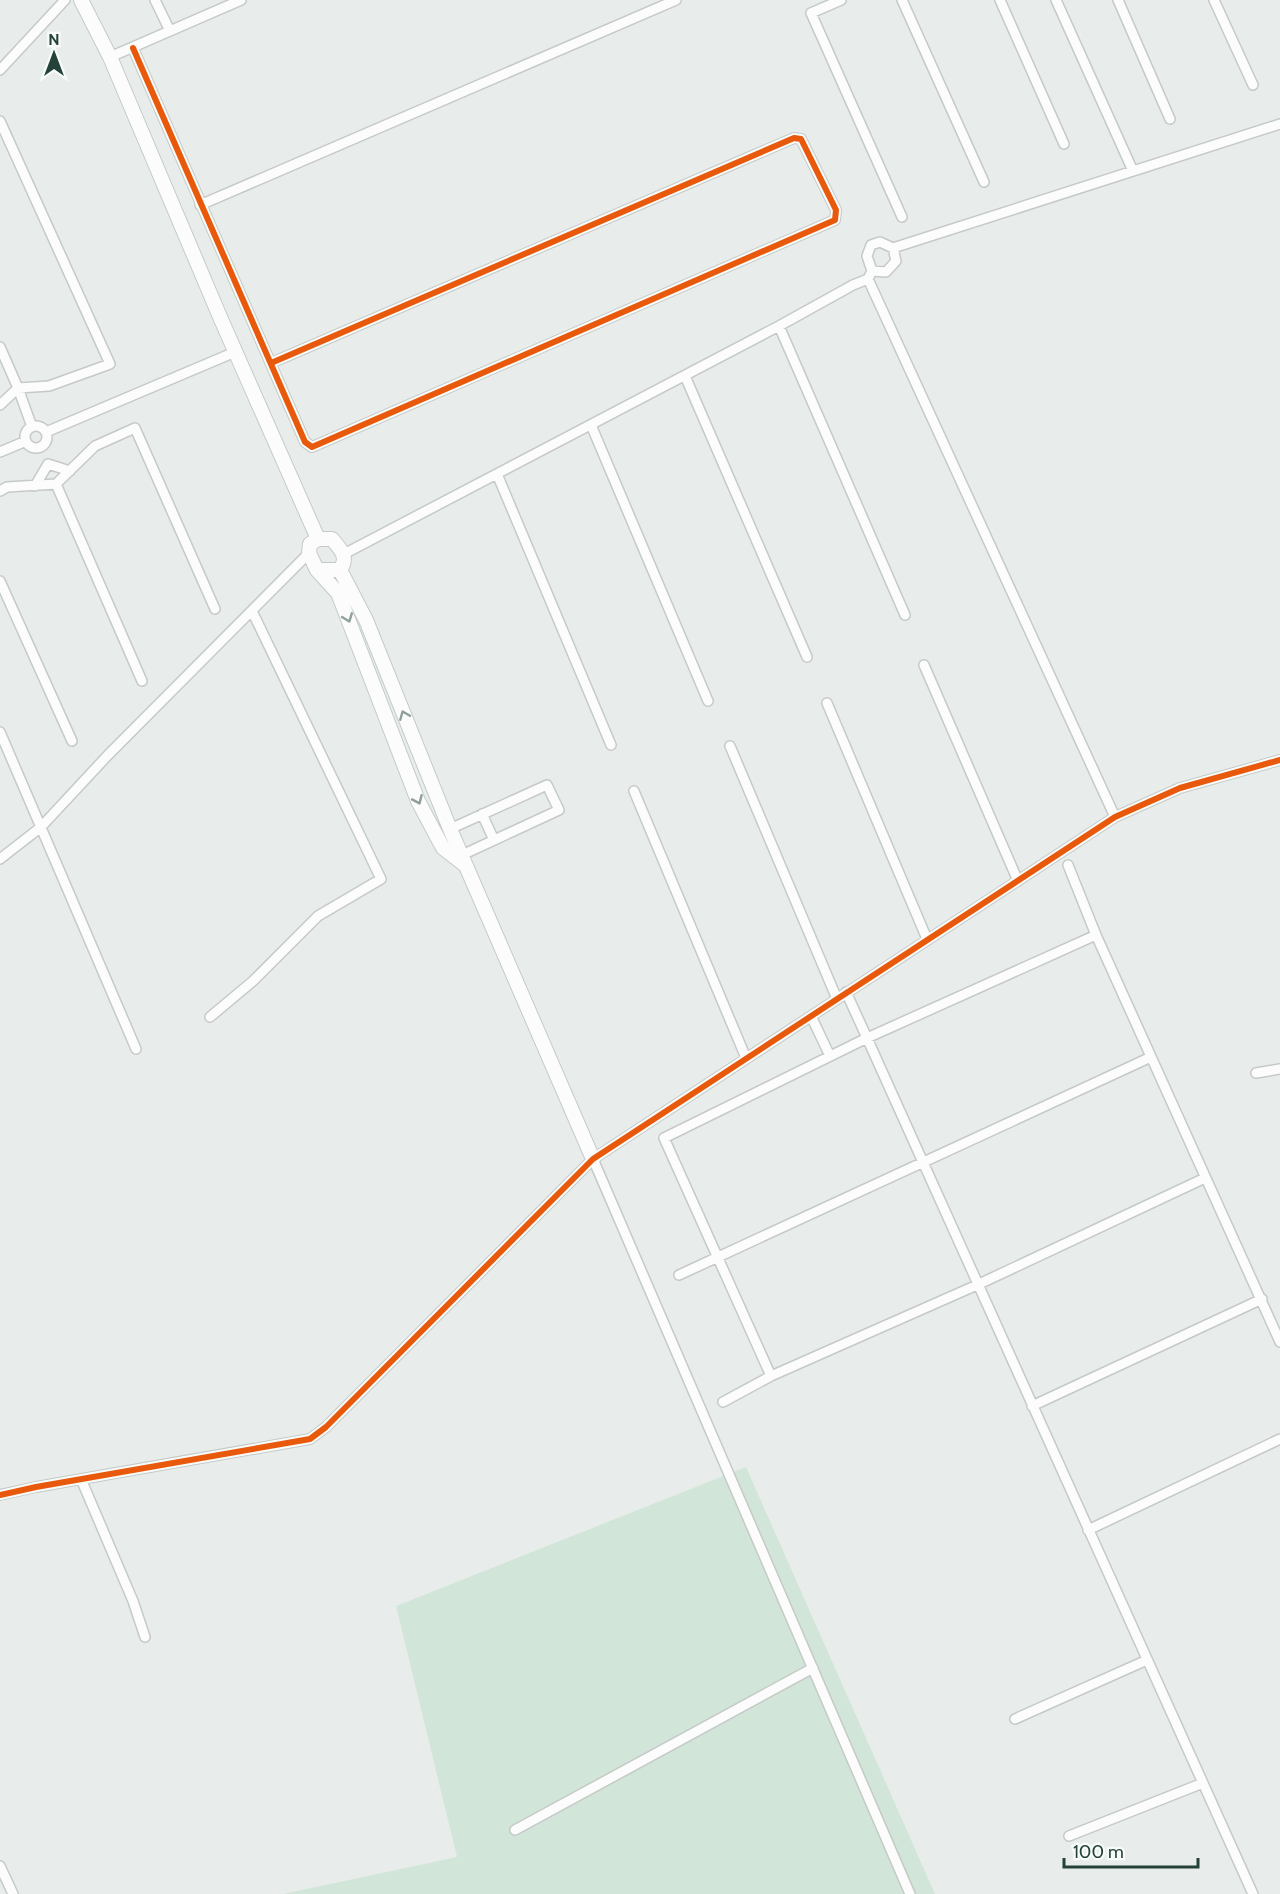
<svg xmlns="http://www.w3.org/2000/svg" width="1280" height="1894" viewBox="0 0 1280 1894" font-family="Cabin,sans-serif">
  <rect width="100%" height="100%" fill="#e8edeb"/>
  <path fill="#d1e6d8" d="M746,1467L935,1894H283L457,1857L396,1606Z"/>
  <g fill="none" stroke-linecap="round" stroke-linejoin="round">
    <defs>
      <path id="street" d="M155,0L170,31
        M841,0L811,13L902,217
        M902,0L984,182
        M1000,0L1064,144
        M1056,0L1133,171
        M1118,0L1170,119
        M1214,0L1253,85
        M133,48L305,442L312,447L835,220L836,210L801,139L794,138L271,363
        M110,57L241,0
        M0,70L65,0
        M0,121L110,364L49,386L18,388L0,405
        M200,205L676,0
        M893,248L896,261L886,272L872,271L867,256L871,245L880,242L893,248L1280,124
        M868,279L1115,817
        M779,326L905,615
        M0,347L18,388L32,427
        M685,376L807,657
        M591,425L708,701
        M25 437a11 11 0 1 1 22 0a11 11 0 1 1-22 0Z
        M46,432L235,352
        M0,452L26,441
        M48,464L70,471
        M497,474L611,745
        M56,484L142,681
        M35,486L48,464
        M0,491L7,487L56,484L95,446L135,428L215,609
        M344,554L779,326L853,285L868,279L872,271
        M0,581L72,741
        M924,665L1018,881
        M827,703L927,939
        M0,732L136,1049
        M730,746L837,999
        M634,791L746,1058
        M482,814L494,840
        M450,829L547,785L559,810L462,855
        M0,859L41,827L108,755L309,553
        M1068,865L1096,935L1280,1342
        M846,992L867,1038L1096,935
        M811,1016L830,1056
        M210,1017L253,981L318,916L381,879L252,611
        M1256,1073L1280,1069
        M593,1159L910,1894
        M679,1275L1151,1057
        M771,1376L664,1138L867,1038L1253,1894
        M723,1402L771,1376L977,1285L1205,1178
        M1032,1406L1262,1299
        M81,1479L133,1601L145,1637
        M0,1495L36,1487L310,1439L326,1427L593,1159L1115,817L1180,788L1280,760
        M1088,1530L1280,1439
        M1015,1719L1147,1660
        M515,1830L813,1668
        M1069,1836L1203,1783
        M0,1866L13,1894"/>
      <path id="secondary" d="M81,0L110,57L220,317L318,539
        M318,539H332C341,550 349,557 340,570H317L309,553L310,544Z
        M317,570L338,593L418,801L443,848L465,865
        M340,570L366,620L450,829L593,1159"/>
    </defs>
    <use href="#street" stroke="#c5cac8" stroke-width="12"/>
    <use href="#secondary" stroke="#c3cbc8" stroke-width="16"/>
    <use href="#street" stroke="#fcfcfc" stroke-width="9"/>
    <use href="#secondary" stroke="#fcfcfc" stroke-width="14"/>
    <defs>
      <path id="cycleway" d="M133,48L305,442L312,447L835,220L836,210L801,139L794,138L271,363
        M0,1495L36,1487L310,1439L326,1427L593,1159L1115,817L1180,788L1280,760"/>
    </defs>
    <use href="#cycleway" stroke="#f7fbf9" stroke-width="10"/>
    <use href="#cycleway" stroke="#e8590c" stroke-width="6"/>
  </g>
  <defs><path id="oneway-chevron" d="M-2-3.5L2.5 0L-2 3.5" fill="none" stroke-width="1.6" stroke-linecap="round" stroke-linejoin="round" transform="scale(1.5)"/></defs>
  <g stroke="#909f9b">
    <use href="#oneway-chevron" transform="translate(348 618) rotate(69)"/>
    <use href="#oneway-chevron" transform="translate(404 715) rotate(-112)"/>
    <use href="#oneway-chevron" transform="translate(418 800) rotate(66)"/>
  </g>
  <g transform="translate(54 54)" stroke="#f7fbf9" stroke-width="4.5" paint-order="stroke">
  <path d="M0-4.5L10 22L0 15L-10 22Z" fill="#24423a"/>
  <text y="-9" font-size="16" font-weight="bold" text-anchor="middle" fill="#24423a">N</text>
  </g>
  <path d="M1064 1858v9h134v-9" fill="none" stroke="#24423a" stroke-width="3"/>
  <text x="1073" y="1858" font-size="18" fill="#24423a" stroke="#f7fbf9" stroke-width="4.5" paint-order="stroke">100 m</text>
</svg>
